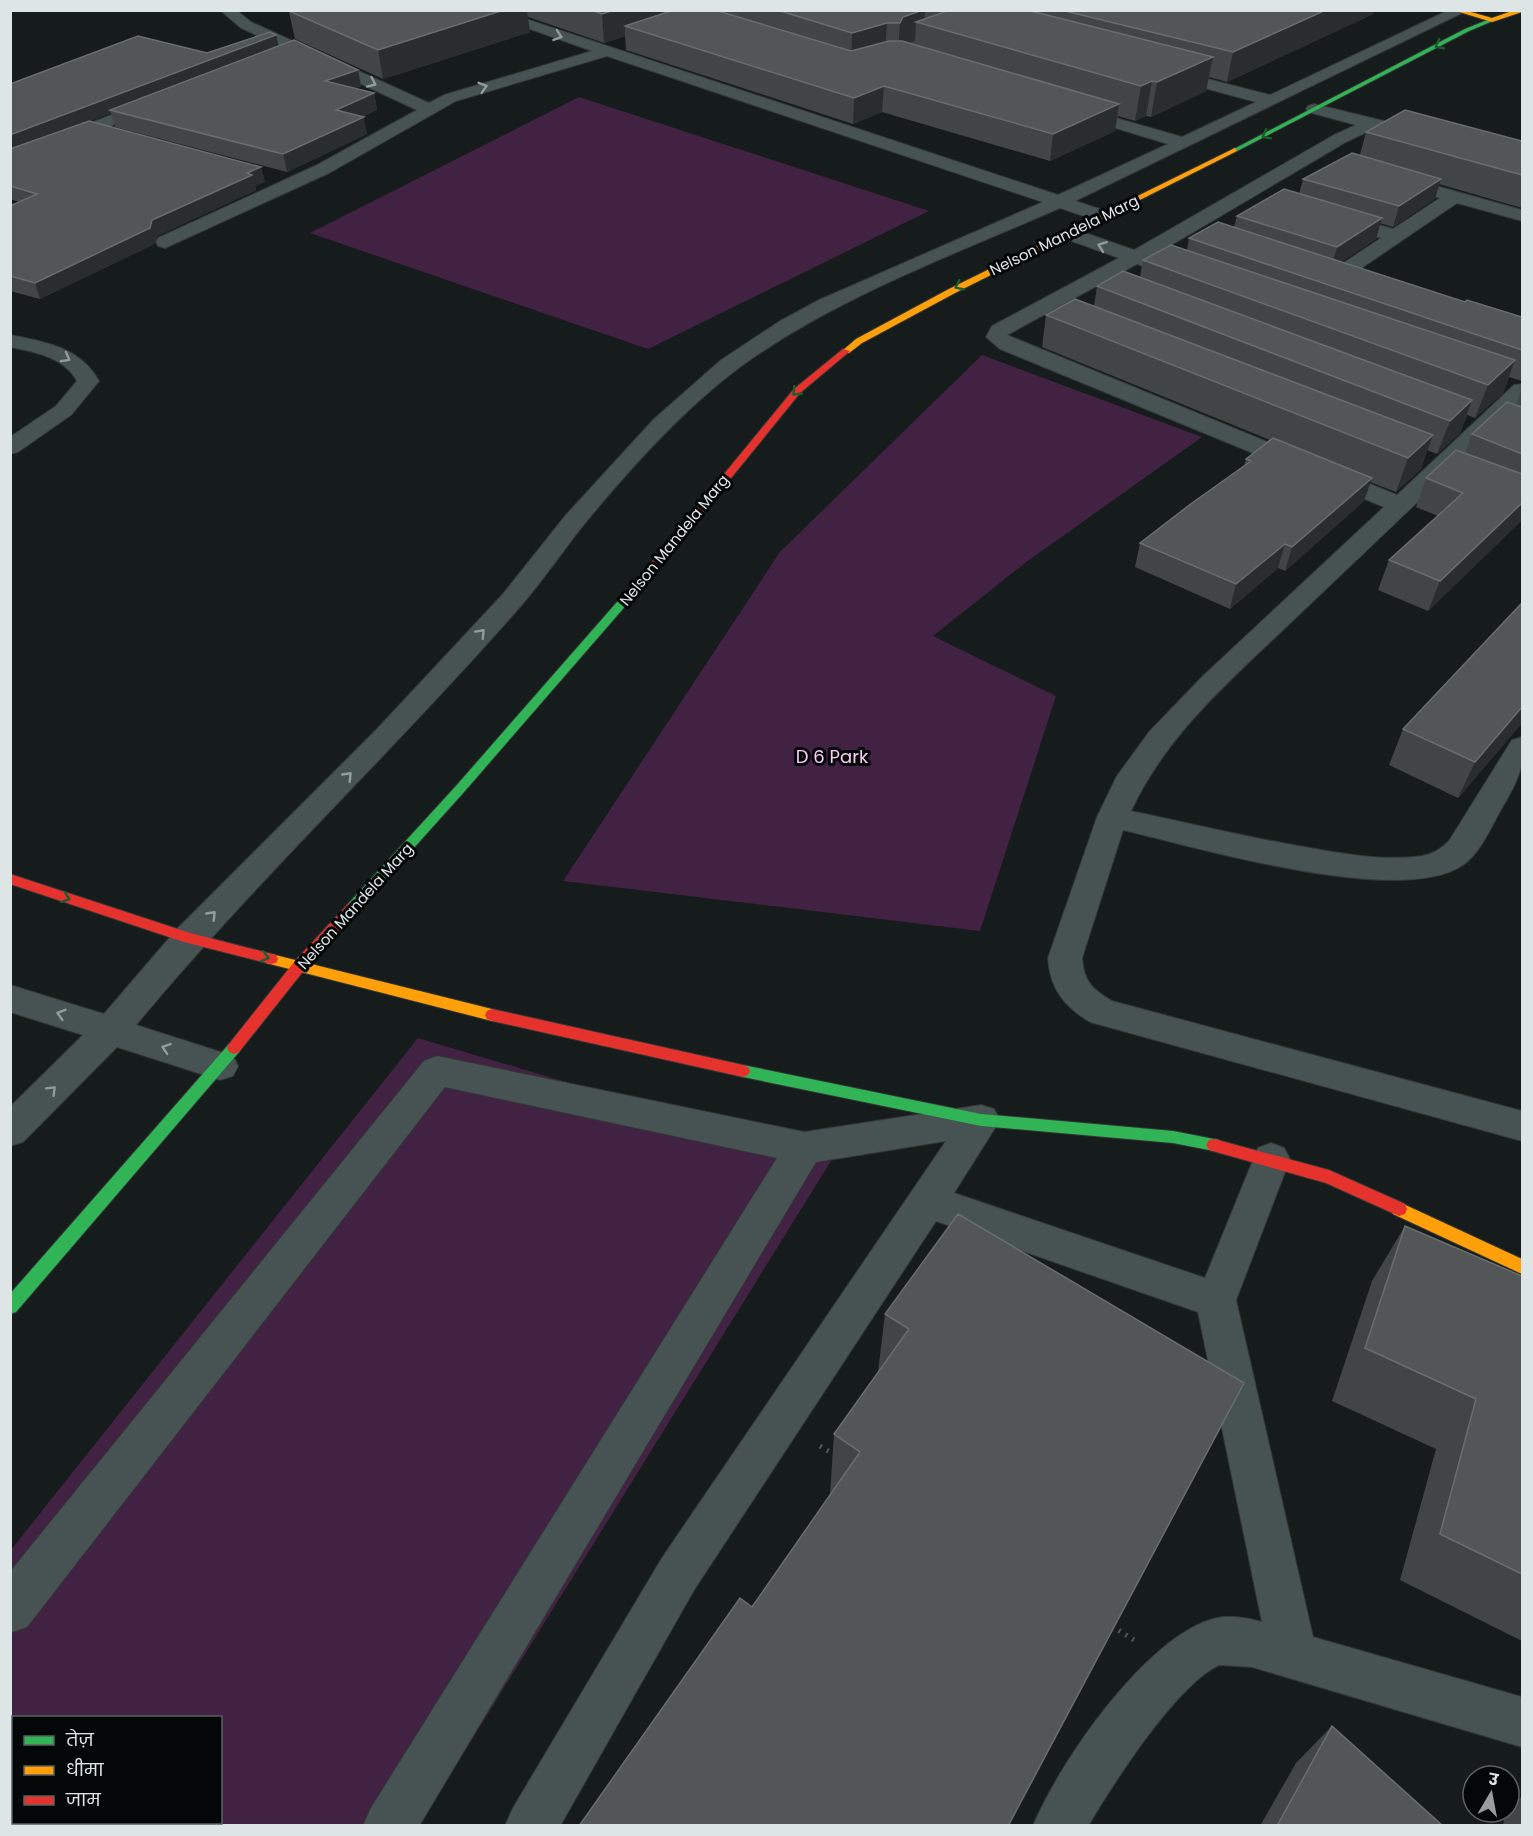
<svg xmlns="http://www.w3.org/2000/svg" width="1533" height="1836" viewBox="0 0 1533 1836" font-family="Poppins,'Noto Sans Devanagari',sans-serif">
  <rect width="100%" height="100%" fill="#161b1b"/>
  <path fill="#422242" d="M579,97L929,211L648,349L310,233Z
    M982,355L1202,437L1025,563L933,636L1056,696L980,931L563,881L780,552Z
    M418,1038L831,1161L419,1825L132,1826L127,1823L220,1822V1718H14L13,1761L11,1759L10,1551Z"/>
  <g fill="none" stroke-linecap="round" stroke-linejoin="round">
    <defs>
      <path id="street" d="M220,10H236L251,22L429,103L444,95L592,51L476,10H499L1058,195L1168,144L1066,113L1064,110L1066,107H1078L1182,137L1256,102L1160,76L1157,73L1160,70L1165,68L1270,95L1449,10L1466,11L1075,201L1112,213L1114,217L1112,221H1098L1060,208C951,256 836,297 740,367C682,410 626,473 581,528C560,555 541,583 519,608C395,750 257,879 136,1025L233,1056L238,1066L233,1076L220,1080L117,1047L23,1142L10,1146V1107L83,1035L10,1012V985L104,1014L177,929L377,729L503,594L565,516L654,419L721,360L780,321L819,300L1043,202L607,56L456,101L329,173L165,248L158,246L156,242L158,238L317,165L417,110L241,28Z
        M154,99L162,104L160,107L10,164V153Z
        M1314,104L1384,121L1386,125L1384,129L1369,131L1346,142L1151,257L1158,262L1155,266L1148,268L1137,264L1007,335L1397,495L1514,385L1522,384V402C1450,471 1378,540 1305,609C1241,671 1169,729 1131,811C1192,824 1254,839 1316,849C1350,855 1387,861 1422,856C1433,854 1441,849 1449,841L1512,740L1522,737C1526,770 1515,785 1499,813C1490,830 1479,854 1463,865C1401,908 1196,847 1123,830L1082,958C1084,982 1092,989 1112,1001L1522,1111V1141L1090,1022C1064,1006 1050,989 1048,958L1097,817L1117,776L1149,732L1203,676L1384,507L1000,349L986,337L992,326L1119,258L1063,238L1061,234L1063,230H1077L1134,250L1334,135L1356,125L1308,112L1306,109L1308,106Z
        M1394,174L1522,210V221L1457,203L1341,282H1327L1324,278L1327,274L1381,238L1327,222L1325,218L1327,214L1334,212L1393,229L1440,198L1388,183L1385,179Z
        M10,335C46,342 80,347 99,381L71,415L18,452L10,454V437L56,406L77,381C64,357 35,352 10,347Z
        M437,1056L804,1132L981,1105L994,1109L1000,1120L954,1193L1205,1278L1258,1148L1271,1143L1284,1148L1290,1159L1236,1300L1313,1637L1522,1697V1747L1252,1667L1219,1665C1176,1685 1113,1784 1088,1826H1033C1059,1763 1148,1633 1217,1618C1230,1615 1249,1618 1262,1622L1198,1312L936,1221L694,1590L560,1826H505L513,1808L662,1558L946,1141L816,1162L419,1826H363L371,1808L777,1158L445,1087L27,1627L10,1633V1572L424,1061Z
        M10,1736L14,1737V1787L10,1786Z
        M104,1822H160L162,1826H106Z"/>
      <path id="fast" d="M1490,19L1495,20L1469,31L1237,151L1232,150L1465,29Z
        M650,568L654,569V573L464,792L358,910H348L346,907L348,904L456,786L646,569Z
        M234,1042L239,1044L241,1048L239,1052L16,1312L10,1314V1294L229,1044Z
        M743,1065L981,1114L1173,1131L1214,1139L1219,1140L1222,1145L1219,1150L1214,1151L1173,1143L981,1126L743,1077L738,1075L736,1071L738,1067Z"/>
      <path id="slow" d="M1464,10L1492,18L1515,10L1522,12L1492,22L1456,11Z
        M1235,148L1237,151L955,293L862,343L849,353L842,351L856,339L949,289Z
        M271,954L492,1009L497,1011L499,1015L497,1019L492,1021L266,963L264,959L266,955Z
        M1399,1202L1522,1259V1274L1393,1214L1391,1209L1393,1204Z"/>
      <path id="jam" d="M843,349L850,351L800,393L654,573H646V569L794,389Z
        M10,874L190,933L276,955L278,959L276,963L271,964L184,942L10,884Z
        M353,902L360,907L358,910L305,969L239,1052L234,1054L229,1052L227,1048L229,1044L295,961L348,904Z
        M492,1009L743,1065L748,1067L750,1071L748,1075L743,1077L492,1021L487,1019L485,1015L487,1011Z
        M1214,1139L1329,1170L1405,1204L1407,1209L1405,1214L1399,1216L1326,1183L1209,1150L1206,1145L1209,1140Z"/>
    </defs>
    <use href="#street" stroke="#333636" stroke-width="2"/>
    <use href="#fast" stroke="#333636" stroke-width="2"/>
    <use href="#slow" stroke="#333636" stroke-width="2"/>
    <use href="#jam" stroke="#333636" stroke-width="2"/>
    <path stroke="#505858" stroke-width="5" stroke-dasharray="2 6" stroke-linecap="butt" d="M820,1446L835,1455
      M1112,1626L1134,1640"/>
    <use href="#street" fill="#475353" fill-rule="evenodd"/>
    <use href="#fast" fill="#30b455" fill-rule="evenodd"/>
    <use href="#slow" fill="#ff9f0a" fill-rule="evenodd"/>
    <use href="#jam" fill="#e5322d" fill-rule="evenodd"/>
  </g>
  <path fill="#414545" d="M283,10L717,11L1374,10L1373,14L1227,82L1209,77L1206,91L1151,117L1146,116L1135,121L1118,116L1115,131L1050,161L882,112L853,124L626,50L625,36L604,43L528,17L530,32L383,79L295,39L289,12Z
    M276,35L279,46L358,70L361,86L355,88L374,93L377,110L362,117L367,134L287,172L115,127L111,113L90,121L265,182L255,186L256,190L157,236L154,244L40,299L10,291V206L19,202L10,199V84L207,53Z
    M1366,132L1522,141V208L1439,184L1435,199L1393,227L1380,223L1376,239L1341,262L1465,302L1522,317V381L1509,377L1503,393L1475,418L1467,415L1460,433L1437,454L1427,450L1421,469L1396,492L1370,482L1364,501L1285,571L1278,568L1230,609L1135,567L1140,543L1244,466L1246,459L1270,440L1042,347L1046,315L1094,306L1097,286L1140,277L1143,260L1187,250L1189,238L1234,227L1237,216L1299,194L1303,179L1360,155Z
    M1522,388V520L1428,611L1378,590L1389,560L1438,516L1416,507L1426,478L1465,453L1472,434L1516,405Z
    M1522,723L1458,798L1389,765L1403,729Z
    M1405,1226L1522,1276V1641L1400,1580L1436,1449L1332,1401L1372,1281Z
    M885,1314L1244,1383L1009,1826H579L752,1607L830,1494L834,1434L878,1372Z
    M1332,1726L1443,1826H1260L1296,1763Z
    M1522,1797V1826H1503L1505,1812H1509V1806Z"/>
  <path fill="#292d2d" d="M504,10H527L530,32L383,79L378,50Z
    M614,10H707L625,26V36L604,43L602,14Z
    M923,10H925L924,24L916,22L915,41L901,46L898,52L900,23L903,17Z
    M1326,10H1374L1373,14L1227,82L1233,52Z
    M887,23L885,52L851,62L852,33Z
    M276,35L279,49L110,110L111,113L10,152V135Z
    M1213,57L1206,91L1151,117L1157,82Z
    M358,70L361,86L328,97L325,81Z
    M1152,81L1146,116L1135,121L1141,86Z
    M884,86L882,112L853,124L854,98Z
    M374,93L377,110L339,126L336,110Z
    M1119,104L1115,131L1050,161L1053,134Z
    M364,117L367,134L287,172L283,154Z
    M261,167L265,182L255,186L256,190L157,236L154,244L40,299L35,283L152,220L247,173Z
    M1441,179L1435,199L1393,227L1399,206Z
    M1382,218L1376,239L1331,269L1337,247Z
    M1515,360L1503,393L1475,418L1488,385Z
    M1472,400L1460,433L1437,454L1450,421Z
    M1433,435L1421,469L1396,492L1408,458Z
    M1372,478L1364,501L1285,571L1292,547Z
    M1522,503V520L1428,611L1440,581Z
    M1285,544L1278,568L1230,609L1236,584Z
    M1522,707V723L1458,798L1475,762Z
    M1244,1383L1009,1826H1008Z"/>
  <path fill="#525656" stroke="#686d6d" stroke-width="1.5" d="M290,10H504L378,50L289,11Z
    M591,10H614L602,14Z
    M674,10H715L851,51L889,41H902L1119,104L1053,134L884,86L854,98L625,26Z
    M777,10H923L903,17L900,23H887L852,33Z
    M950,10H1027L1213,57L1157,82L1152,81L1141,86L916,22Z
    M1061,10H1326L1233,52Z
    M270,32L276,35L10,135V84L138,36L207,53Z
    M294,40L358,70L325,81L374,93L336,110L364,117L283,154L110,110Z
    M1405,110L1522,141V175L1366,132Z
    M89,121L261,167L247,173L252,175L152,220L150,228L35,283L10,276V206L37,194L10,186V149Z
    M1352,153L1441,179L1399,206L1303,179Z
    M1284,189L1382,218L1337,247L1237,216Z
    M1218,222L1465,302L1467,300L1522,317V350L1189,238Z
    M1171,245L1515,360L1488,385L1143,260Z
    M1123,271L1472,400L1450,421L1097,286Z
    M1075,299L1433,435L1408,458L1046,315Z
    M1507,402L1522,407V454L1472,434Z
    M1273,438L1372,478L1292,547L1285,544L1236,584L1140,543L1192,503L1251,461L1246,459Z
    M1456,450L1522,474V503L1440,581L1389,560L1463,493L1426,478Z
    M1522,603V707L1475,762L1403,729Z
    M958,1214L1244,1383L1008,1826H579L740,1598L752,1607L860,1452L834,1434L909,1329L885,1314Z
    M1405,1226L1522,1276V1574L1440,1534L1476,1399L1365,1348Z
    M1332,1726L1443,1826H1277Z"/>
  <defs><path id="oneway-chevron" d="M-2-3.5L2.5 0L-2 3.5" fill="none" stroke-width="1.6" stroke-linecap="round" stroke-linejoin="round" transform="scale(1.5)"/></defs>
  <g stroke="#929c9c">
    <use href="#oneway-chevron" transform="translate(558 36) rotate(19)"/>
    <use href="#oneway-chevron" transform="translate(372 83) rotate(24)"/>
    <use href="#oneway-chevron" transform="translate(483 87) rotate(-17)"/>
    <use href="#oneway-chevron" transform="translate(1102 246) rotate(-160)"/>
    <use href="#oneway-chevron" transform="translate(66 358) rotate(29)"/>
    <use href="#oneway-chevron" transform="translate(481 633) rotate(-47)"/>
    <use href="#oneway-chevron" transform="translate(348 776) rotate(-46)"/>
    <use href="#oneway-chevron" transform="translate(212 915) rotate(-46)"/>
    <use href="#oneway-chevron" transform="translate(61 1014) rotate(-163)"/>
    <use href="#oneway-chevron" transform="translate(166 1048) rotate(-161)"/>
    <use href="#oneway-chevron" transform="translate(52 1090) rotate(-45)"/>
  </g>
  <g stroke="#1a5e2e">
    <use href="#oneway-chevron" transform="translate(1439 45) rotate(153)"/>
    <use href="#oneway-chevron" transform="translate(1266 135) rotate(153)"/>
    <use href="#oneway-chevron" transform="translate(959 286) rotate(154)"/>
    <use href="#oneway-chevron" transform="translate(796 392) rotate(135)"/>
    <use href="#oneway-chevron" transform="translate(66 898) rotate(19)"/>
    <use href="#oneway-chevron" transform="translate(265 957) rotate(14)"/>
  </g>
  <g text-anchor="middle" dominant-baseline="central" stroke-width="6" stroke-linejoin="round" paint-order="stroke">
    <g font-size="15" fill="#dee5e5" stroke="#040707">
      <text transform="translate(1064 235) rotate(-26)">Nelson Mandela Marg</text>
      <text transform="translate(674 540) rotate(-51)">Nelson Mandela Marg</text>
      <text transform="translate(355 906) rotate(-48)">Nelson Mandela Marg</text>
    </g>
    <g font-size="18" fill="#f8ccf4" stroke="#040707">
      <text x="832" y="756">D 6 Park</text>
    </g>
  </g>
  <rect width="1533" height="1836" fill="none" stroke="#dee5e5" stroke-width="24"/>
  <rect x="12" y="1716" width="210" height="108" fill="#040707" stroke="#5b6060" stroke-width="1.5"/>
  <rect x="24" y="1736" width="30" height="9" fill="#30b455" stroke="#5b6060" stroke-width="1.5"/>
  <text x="66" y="1746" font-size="18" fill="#dee5e5">तेज़</text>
  <rect x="24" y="1766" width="30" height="9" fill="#ff9f0a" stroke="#5b6060" stroke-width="1.5"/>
  <text x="66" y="1776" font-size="18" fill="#dee5e5">धीमा</text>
  <rect x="24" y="1796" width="30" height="9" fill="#e5322d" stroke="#5b6060" stroke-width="1.5"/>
  <text x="66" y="1806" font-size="18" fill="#dee5e5">जाम</text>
  <g transform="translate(1491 1794) rotate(10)"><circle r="28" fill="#040707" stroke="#5b6060" stroke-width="1.5"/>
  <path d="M0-4.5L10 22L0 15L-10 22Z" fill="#989e9e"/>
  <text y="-9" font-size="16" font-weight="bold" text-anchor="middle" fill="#dee5e5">उ</text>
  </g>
</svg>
